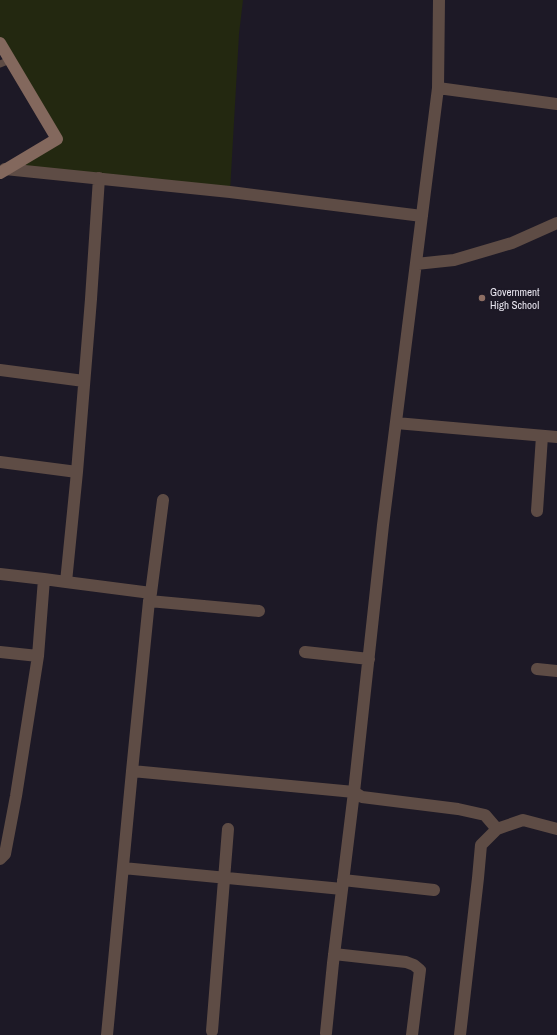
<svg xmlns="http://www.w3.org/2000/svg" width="557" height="1035" viewBox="0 0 557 1035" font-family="'Archivo Narrow',sans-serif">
  <rect width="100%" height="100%" fill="#1d1926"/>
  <path fill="#232810" d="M0,0H243L239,34L230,192L5,169L57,139L0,43Z"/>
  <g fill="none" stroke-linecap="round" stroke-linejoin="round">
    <path stroke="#5e4c45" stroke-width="7" d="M0,64L10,60"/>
    <path stroke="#5e4c45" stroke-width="12" d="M438,88L557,104
      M5,169L230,192L422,216
      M416,264L454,260L512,243L557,223
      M0,370L84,381
      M396,423L557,437
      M0,462L77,472L66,582L44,579
      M77,472L91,299L99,178
      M537,511L542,436
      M0,574L44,579L38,656L0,652
      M66,582L151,593L149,601L132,771L354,792L362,797L458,809L485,815L497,829
      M151,593L163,500
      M149,601L259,611
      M305,652L369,659
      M537,669L557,671
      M0,859L5,854L16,796L38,656
      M123,868L342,889
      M343,880L434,890
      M334,954L406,962L414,965L420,970L412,1035
      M212,1031L228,829
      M326,1033L333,963L354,792L383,525L438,88L439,0
      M107,1035L132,771
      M460,1035L478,878L481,845L497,829L523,820L557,829"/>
    <path stroke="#83685d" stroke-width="12" d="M0,43L57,139L0,173"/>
  </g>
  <circle fill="#8d6e63" stroke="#1d1926" stroke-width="1.5" cx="482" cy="298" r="4"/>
  <g text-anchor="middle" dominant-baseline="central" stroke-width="3" stroke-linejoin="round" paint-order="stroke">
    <g font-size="11" fill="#e7e4ee" stroke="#1d1926" text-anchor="start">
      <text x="490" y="292">Government<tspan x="490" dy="13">High School</tspan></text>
    </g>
  </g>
</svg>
